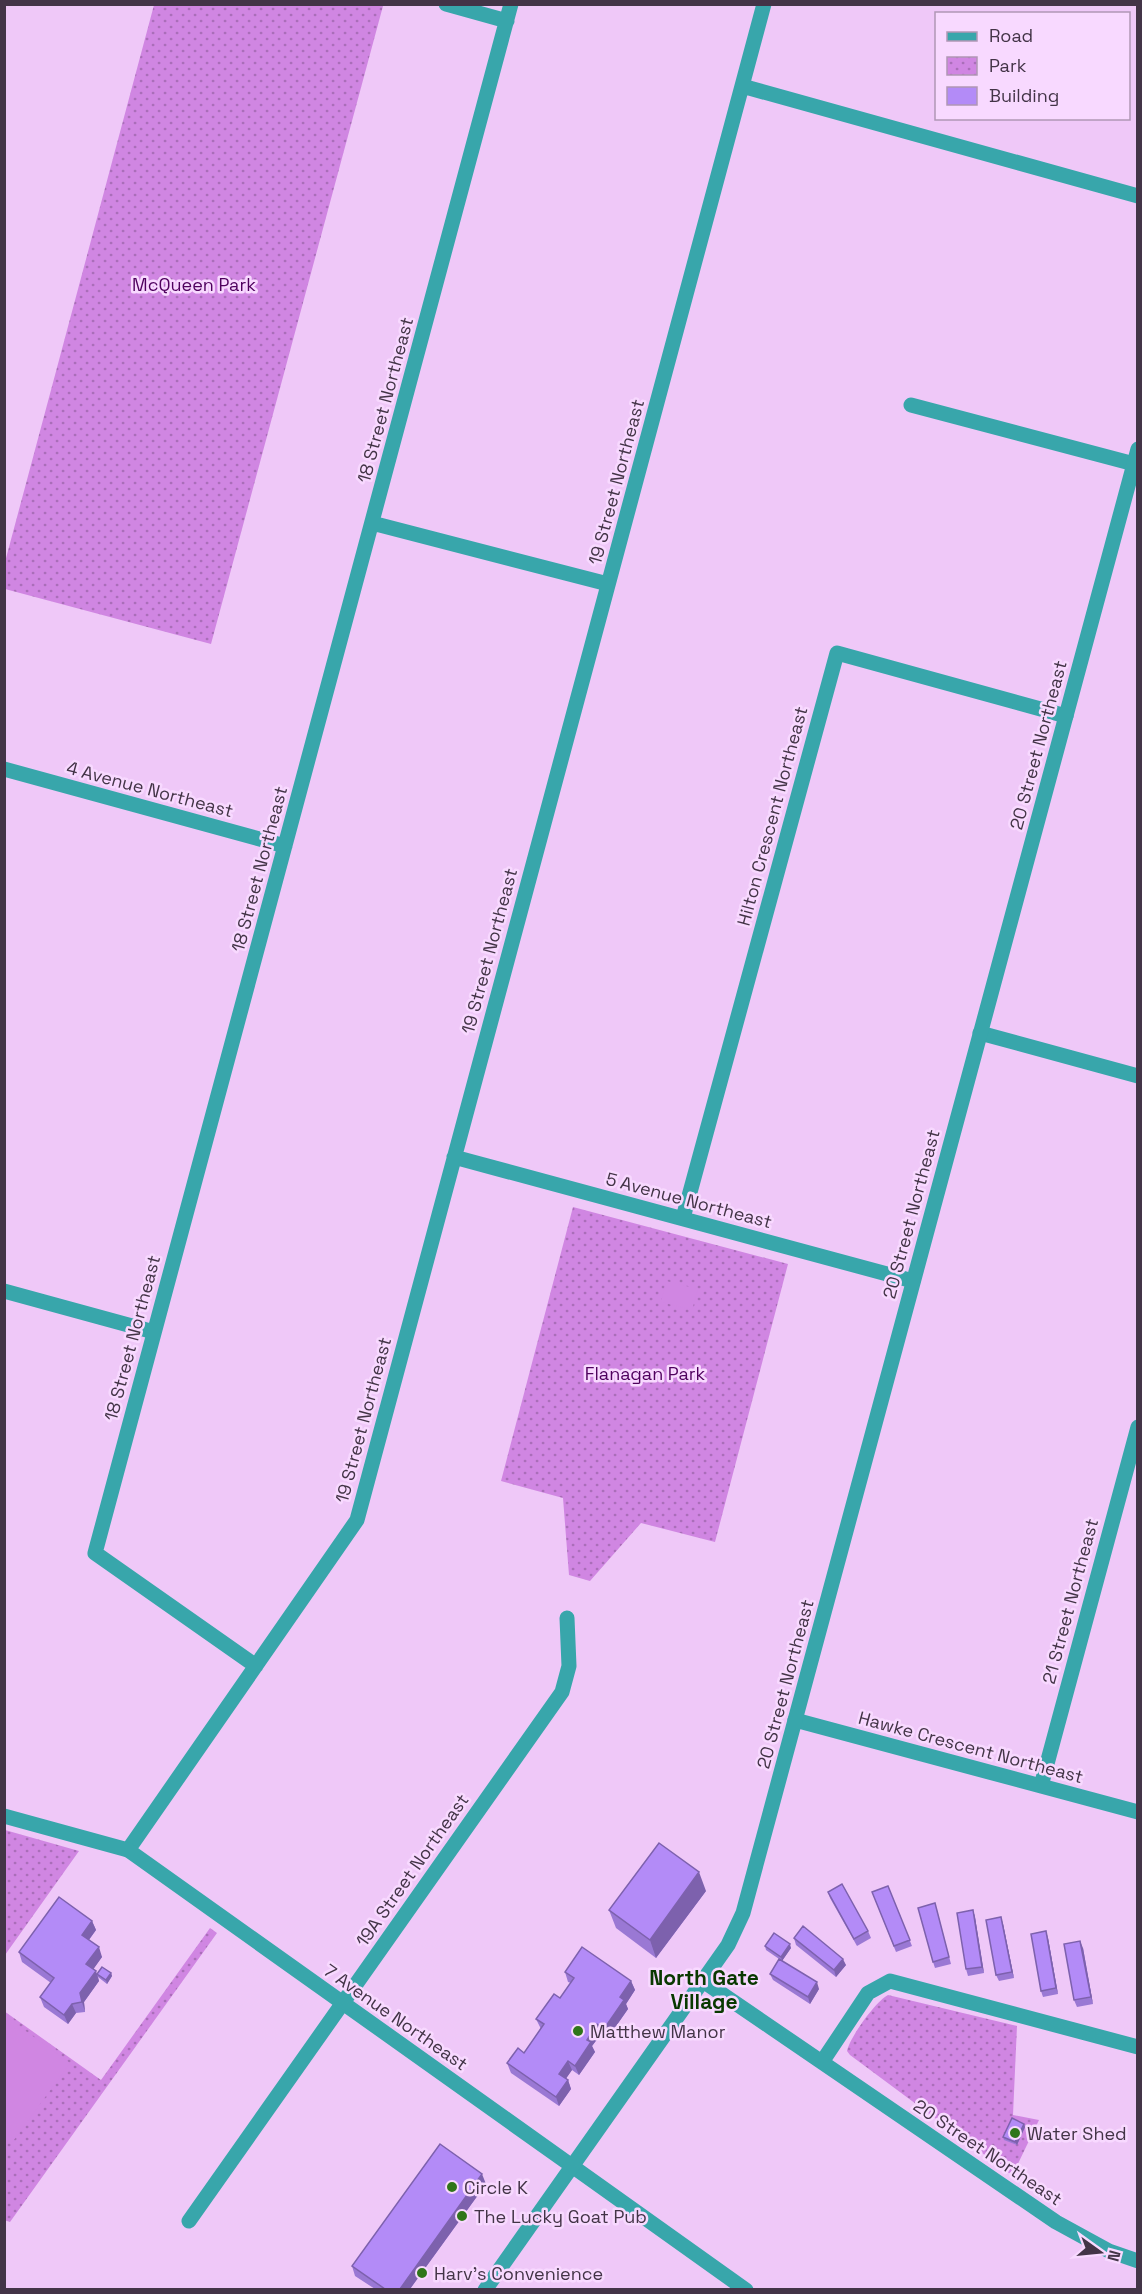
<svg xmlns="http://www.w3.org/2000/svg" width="1142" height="2294" viewBox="0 0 1142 2294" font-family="'Space Grotesk',sans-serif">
  <defs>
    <pattern id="park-dots" width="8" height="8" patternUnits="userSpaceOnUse" patternTransform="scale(1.5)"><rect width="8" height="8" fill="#d086e2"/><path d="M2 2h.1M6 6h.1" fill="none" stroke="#aa6eb9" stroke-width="1.8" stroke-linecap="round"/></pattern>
  </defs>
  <rect width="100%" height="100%" fill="#efc8f8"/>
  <path fill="url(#park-dots)" d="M378,5L383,6L211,644L5,589V562L154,5Z
    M573,1207L788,1264L715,1542L641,1523L590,1581L569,1575L563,1498L501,1481Z
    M5,1830L79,1851L5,1955L4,1830Z
    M210,1928L217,1933L10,2222L4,2220V2011L101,2080Z
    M888,1995L1017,2026L1013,2115L1039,2120L1014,2172L1009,2173L850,2055L847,2051C850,2037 876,2001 888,1995Z"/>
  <path fill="#d086e2" d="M666,1281L698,1289L692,1310L661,1302Z
    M5,2016L70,2063L11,2144L5,2139Z"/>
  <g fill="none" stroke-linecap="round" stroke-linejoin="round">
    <path stroke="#38a6ab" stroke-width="15" d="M446,4L507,21
      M742,86L1138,196
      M911,405L1138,465
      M372,523L608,584
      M4,769L285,846
      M980,1033L1138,1076
      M454,1157L913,1281
      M683,1218L837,653L1066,716
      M4,1291L154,1332
      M256,1666L95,1553L511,4
      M795,1720L1138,1812
      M1041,1786L1138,1427
      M128,1850L357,1520L764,4
      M703,1981L1056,2222L1109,2251L1138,2261
      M822,2062L868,1993L890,1981L1138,2047
      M572,2166L746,2290
      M189,2221L562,1692L569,1666L567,1618"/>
    <path stroke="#38a6ab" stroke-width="15" d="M4,1816L128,1850L572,2166
      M485,2290L728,1945L743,1913L1138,449"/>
  </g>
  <path fill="#9a78d4" d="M888,1886L912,1946L896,1952L872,1892Z
    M706,1891L656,1958L616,1928L609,1910Z
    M828,1892L868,1931L871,1938L857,1946L830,1898Z
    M937,1910L951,1964L935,1968L933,1962Z
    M973,1910L975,1917L984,1973L968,1976L966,1969Z
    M92,1921L96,1930L89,1940L102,1957L93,1969L97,1974L111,1973L112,1976L107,1984L98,1977L99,1981L84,2002L85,2012L76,2013L68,2024L44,2007L40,1997L51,1983L22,1962L19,1952Z
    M1003,1924L1014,1978L999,1981L996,1975Z
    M794,1938L846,1965L836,1977L796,1945Z
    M1048,1938L1058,1994L1043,1997L1041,1991Z
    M765,1946L791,1948L782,1961L766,1950Z
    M1083,1948L1093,2004L1077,2007L1074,2000Z
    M565,1972L631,1981L635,1990L626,2004L628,2009L607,2039L601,2034L592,2046L595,2052L579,2075L572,2070L566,2078L568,2080L571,2089L559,2106L511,2073L507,2063L524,2053L541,2029L536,2019L560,1998L571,1983L568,1982Z
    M770,1974L819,1989L810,2004L773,1980Z
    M1024,2124L1025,2127L1017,2145L1004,2140L1003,2137Z
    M486,2184L410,2289H375L355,2276L352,2266Z"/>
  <path fill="#7d61ad" d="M699,1872L706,1891L656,1958L650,1940Z
    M973,1910L975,1917L984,1973L982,1967Z
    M1001,1917L1003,1924L1014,1978L1012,1972Z
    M92,1921L96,1930L85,1945L82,1935Z
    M1046,1931L1048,1938L1058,1994L1056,1988Z
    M1080,1941L1083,1948L1093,2004L1091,1997Z
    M790,1944L791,1948L782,1961L781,1957Z
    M99,1947L102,1957L90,1974L86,1964Z
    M843,1959L846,1965L836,1977L834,1970Z
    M96,1971L99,1981L84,2002L85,2012L82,2002L80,1993Z
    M111,1973L112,1976L107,1984L106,1980Z
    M631,1981L635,1990L626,2004L628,2009L607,2039L604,2029L620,1997Z
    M817,1982L819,1989L810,2004L808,1997Z
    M72,2004L76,2013L68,2024L64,2015Z
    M597,2024L601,2034L592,2046L595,2052L579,2075L575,2066L587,2040Z
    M568,2061L572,2070L563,2083L559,2074Z
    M568,2080L571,2089L559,2106L556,2097Z
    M1024,2124L1025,2127L1017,2145L1015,2142Z
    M482,2174L486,2184L410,2289H400Z"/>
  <path fill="#b38bf7" stroke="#7d61ad" stroke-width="1.5" d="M659,1843L699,1872L650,1940L609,1910Z
    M842,1884L868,1931L854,1939L828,1892Z
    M888,1886L910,1940L894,1946L872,1892Z
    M59,1897L92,1921L82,1935L99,1947L86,1964L96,1971L80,1993L82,2002L72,2004L64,2015L40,1997L54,1978L19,1952Z
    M935,1903L949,1957L933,1962L918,1908Z
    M973,1910L982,1967L966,1969L957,1913Z
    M1001,1917L1012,1972L996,1975L986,1920Z
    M803,1926L843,1959L834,1970L794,1938Z
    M1046,1931L1056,1988L1041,1991L1031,1934Z
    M774,1933L790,1944L781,1957L765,1946Z
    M1080,1941L1091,1997L1074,2000L1064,1944Z
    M582,1947L631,1981L620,1997L624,2000L604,2029L597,2024L587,2040L591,2042L575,2066L568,2061L559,2074L568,2080L556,2097L507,2063L518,2048L524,2053L544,2024L536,2019L554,1994L560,1998L574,1978L565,1972Z
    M779,1959L817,1982L808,1997L770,1974Z
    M102,1967L111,1973L106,1980L97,1974Z
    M1012,2118L1024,2124L1015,2142L1003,2137Z
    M440,2144L482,2174L400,2289H385L352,2266Z"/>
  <g fill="#2f761a" stroke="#f8d9ff" stroke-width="2">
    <circle cx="578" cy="2031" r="6"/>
    <circle cx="1015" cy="2133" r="6"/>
    <circle cx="452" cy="2187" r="6"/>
    <circle cx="462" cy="2216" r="6"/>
    <circle cx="422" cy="2273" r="6"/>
  </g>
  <g text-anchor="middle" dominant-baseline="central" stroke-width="5" stroke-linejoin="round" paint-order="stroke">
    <g font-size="18" fill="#4f015e" stroke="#f8d9ff">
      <text x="194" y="284">McQueen Park</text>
      <text x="645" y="1373">Flanagan Park</text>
    </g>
    <g font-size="18" fill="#433447" stroke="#f8d9ff">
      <text transform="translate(385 400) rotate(-75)">18 Street Northeast</text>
      <text transform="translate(616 482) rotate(-75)">19 Street Northeast</text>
      <text transform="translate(1038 745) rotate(-75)">20 Street Northeast</text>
      <text transform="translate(150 789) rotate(15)">4 Avenue Northeast</text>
      <text transform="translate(772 816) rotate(-75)">Hilton Crescent Northeast</text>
      <text transform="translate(259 869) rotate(-75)">18 Street Northeast</text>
      <text transform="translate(489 951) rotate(-75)">19 Street Northeast</text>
      <text transform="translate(689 1200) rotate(15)">5 Avenue Northeast</text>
      <text transform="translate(911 1214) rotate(-75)">20 Street Northeast</text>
      <text transform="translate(132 1338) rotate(-75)">18 Street Northeast</text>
      <text transform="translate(363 1420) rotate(-75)">19 Street Northeast</text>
      <text transform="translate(1070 1601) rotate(-75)">21 Street Northeast</text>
      <text transform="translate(785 1684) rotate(-75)">20 Street Northeast</text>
      <text transform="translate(971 1747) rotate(15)">Hawke Crescent Northeast</text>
      <text transform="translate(412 1870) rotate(-55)">19A Street Northeast</text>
      <text transform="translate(396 2017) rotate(35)">7 Avenue Northeast</text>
      <text transform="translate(988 2152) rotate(34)">20 Street Northeast</text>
    </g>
    <g font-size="18" fill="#433447" stroke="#f8d9ff" text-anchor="start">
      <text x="590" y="2031">Matthew Manor</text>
      <text x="1027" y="2133">Water Shed</text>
      <text x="464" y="2187">Circle K</text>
      <text x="474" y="2216">The Lucky Goat Pub</text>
      <text x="434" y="2273">Harv's Convenience</text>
    </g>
    <g font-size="21" font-weight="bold" fill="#093900" stroke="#f8d9ff">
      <text x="704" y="1977">North Gate<tspan x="704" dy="24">Village</tspan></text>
    </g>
  </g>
  <rect width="1142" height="2294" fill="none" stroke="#433447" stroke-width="12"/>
  <rect x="935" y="12" width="195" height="108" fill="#f8d9ff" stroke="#b097b5" stroke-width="1.5"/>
  <rect x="947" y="32" width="30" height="9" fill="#38a6ab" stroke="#b097b5" stroke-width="1.5"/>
  <text x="989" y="42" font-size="18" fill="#433447">Road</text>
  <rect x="947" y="57" width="30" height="18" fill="url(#park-dots)" stroke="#b097b5" stroke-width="1.5"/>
  <text x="989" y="72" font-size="18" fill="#433447">Park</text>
  <rect x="947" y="87" width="30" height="18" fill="#b38bf7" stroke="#b097b5" stroke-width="1.5"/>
  <text x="989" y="102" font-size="18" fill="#433447">Building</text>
  <g transform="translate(1100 2252) rotate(105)" stroke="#f8d9ff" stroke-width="4.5" paint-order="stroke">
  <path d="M0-4.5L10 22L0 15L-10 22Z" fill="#433447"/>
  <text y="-9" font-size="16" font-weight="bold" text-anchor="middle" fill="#433447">N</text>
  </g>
</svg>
